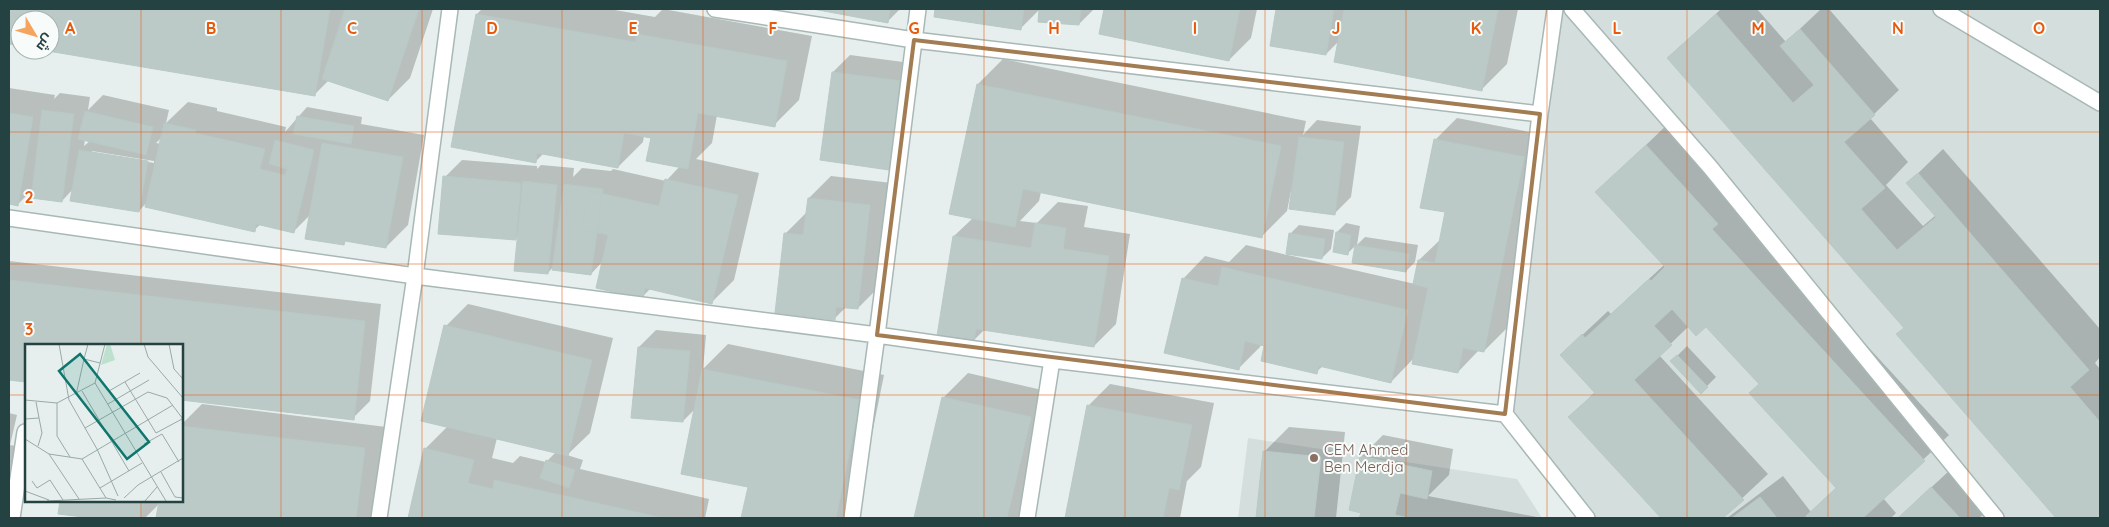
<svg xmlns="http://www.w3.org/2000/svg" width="2109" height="527" viewBox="0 0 2109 527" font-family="Quicksand,Cairo,sans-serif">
  <rect width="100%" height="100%" fill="#e6efed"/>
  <path fill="#d4dfdd" d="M1555,9H2100V518H1585L1505,414Z
    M1248,438L1517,479L1542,518H1238Z"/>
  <path fill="#0003" fill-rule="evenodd" d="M9,9H433L410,78L388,100L329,80L315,94L50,50V20H20V45L9,43Z
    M482,9H609L655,17L663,9L812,36L799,100L774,125L717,115L712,143L696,159L759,173L734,280L712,302L651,288L642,297L603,261L591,274L552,268L548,273L519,235L515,239L445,177L462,160L537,166V169L541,165L574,168L573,177L582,168L611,171L613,169L666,181L680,166L653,137L644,135L643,142L618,167L544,153L536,161L477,14Z
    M818,9H900L887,22Z
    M937,9H1040L1021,28L936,16Z
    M1041,9H1094L1079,24L1040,21Z
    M1105,9H1257L1251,38L1229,60L1100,33Z
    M1277,9H1518L1507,64L1482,89L1339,41L1326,54L1271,45Z
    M1721,9H1757L1786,42L1821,9H1829L1899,90L1870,118L1908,162L1886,185L1923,226L1936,215L1908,183L1943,149L2100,329V357L2095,363L2100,369V518H2058L1898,334L1905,328L1669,58Z
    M850,55L918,64L906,151L889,168L833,72Z
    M1003,59L1306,121L1303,135L1317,120L1361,126L1351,197L1334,214L1291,191L1287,211L1262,236L1041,192L1039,201L1020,221L1037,223L1058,202L1088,206L1084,227L1130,234L1116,324L1094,346L985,329L974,340L954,236L973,218L978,84Z
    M9,88L55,95L54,99L60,93L90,97L88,110L103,95L169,110L166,123L188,102L217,108V111L286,127L285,132L307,107L362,117L361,124L424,135L408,225L386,247L346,240L343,244L311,214L294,231L261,224L254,230L147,202L139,211L73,189L62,201L33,189L18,204L9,203ZM162,137L161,144L156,143ZM85,139L90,141L84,146ZM92,151L154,161V163L92,153Z
    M1457,118L1545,135L1506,329L1484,351L1479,350L1458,372L1414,358L1391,382L1323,366L1316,372L1261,344L1260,347L1238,369L1183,279L1205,256L1229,262L1246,245L1287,255L1290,234L1299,225L1334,230L1331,249L1322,258L1289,253L1288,255L1415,284L1419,260L1441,239L1447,211L1435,140Z
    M1671,121L1736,203L1949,435L1883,498L1896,513L1891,518H1727L1783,476L1811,512L1837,487L1760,384L1706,325L1689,326L1659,355L1768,474L1721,518H1662L1570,417L1595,392L1561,355L1608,311L1611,314L1664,265L1597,192Z
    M831,176L892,183L880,286L858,308L846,307L834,319L785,234L807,212L809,198Z
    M1346,223L1360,226L1357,245L1365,237L1418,245L1415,262L1406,271L1353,262L1356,245L1348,253L1337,232Z
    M9,261L381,304L370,401L353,418L181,346H26V380L9,378Z
    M468,304L613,338L590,433L567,455L583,460L580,469L709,499L705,518H409L425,449L448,426L446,326ZM497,438L556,452L546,462L520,456L513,463L492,458Z
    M656,330L706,335L703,369L728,344L884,375L855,518H743L749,486L695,409L683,421L639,347Z
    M1687,346L1716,377L1701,392L1672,361Z
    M968,373L1055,393L1025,518H915L943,398Z
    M1110,384L1214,403L1201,467L1187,481L1180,518H1066L1088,406Z
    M202,404L386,427L375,518H158L160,503L145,518H102L60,513L61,501H181V425Z
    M9,413L17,415L10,445L26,448L9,518Z
    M1289,427L1345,432L1336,518H1257L1264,452Z
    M1383,435L1453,449L1449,475L1428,496L1542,518H1361V457Z
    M1949,471L1986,512L1979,518H1898Z"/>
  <path fill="#bbcac7" stroke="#b8c9c6" d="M9,9H330L315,96L42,50H50V20H20V46L9,44Z
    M345,9H419L388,101L322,79Z
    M813,9H890L888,23Z
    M935,9H1024L1021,30L934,17Z
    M1039,9H1081L1079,25L1038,22Z
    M1104,9H1240L1229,61L1099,34Z
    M1276,9H1334L1326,55L1270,46Z
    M1344,9H1498L1482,91L1334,62Z
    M476,14L635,42L637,34L787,61L775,127L698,113L688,169L646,161L651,138L624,133L618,168L537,153L536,163L451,147Z
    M1716,14L1793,103L1814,85L1780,46L1800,29L1875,115L1844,142L1885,188L1861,209L1897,250L1936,217L1906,183L1918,173L2089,370L2070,387L2100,422V518H2056L1896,334L1904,328L1667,58Z
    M832,72L902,81L889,170L820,160Z
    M977,84L1281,146L1262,238L1023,189L1015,227L949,214Z
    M42,110L74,114L62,202L31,198Z
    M85,111L153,127L146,155L78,139Z
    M9,113L33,117L18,206L9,204Z
    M297,116L354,126L351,144L293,134Z
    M164,123L196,130L195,133L265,149L260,169L285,175L287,169L269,164L275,140L314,150L294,233L256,224L255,232L145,207Z
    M1299,137L1344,142L1335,215L1289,209Z
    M1434,139L1524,157L1484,352L1463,348L1458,373L1412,364L1428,288L1413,284L1418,260L1435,263L1445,212L1420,208Z
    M322,143L403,157L386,248L345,241L344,245L305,239Z
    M1646,145L1718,224L1712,229L1925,461L1863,518H1807L1806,516L1836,488L1749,393L1759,384L1706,327L1696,336L1672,309L1654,326L1672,345L1634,380L1744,500L1723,518H1661L1568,417L1595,393L1560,355L1582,334L1585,338L1649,279L1651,281L1665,267L1595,192Z
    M79,150L148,161L139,212L70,201Z
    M443,176L521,183L516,240L438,234Z
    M665,179L738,195L712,304L645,288L643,299L596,288L608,235L581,229L590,191L659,206Z
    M523,181L557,185L548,274L514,271Z
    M564,184L603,189L591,275L552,270Z
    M808,198L870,205L858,309L836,307L835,320L775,313L784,233L803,235Z
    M1035,223L1066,228L1063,249L1109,256L1094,347L976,329L974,341L937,336L953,236L1031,248Z
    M1336,232L1351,235L1348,255L1333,252Z
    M1289,233L1325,239L1322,259L1286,254Z
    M1355,245L1409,254L1406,272L1352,263Z
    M1222,267L1408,310L1391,383L1319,366L1317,374L1261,361L1264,346L1245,341L1239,370L1164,353L1182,278L1218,286Z
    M9,280L365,321L354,420L181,400V346H26V382L9,380Z
    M444,325L592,360L568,456L421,421Z
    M638,347L690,351L683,422L631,418Z
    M1677,355L1708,387L1701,394L1670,361Z
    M702,369L860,400L836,518H741L748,487L681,474Z
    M942,397L1031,417L1007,518H914Z
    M1087,405L1192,425L1179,490L1169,488L1163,518H1065Z
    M181,426L365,448L356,518H156L159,501H181Z
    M424,448L474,460L468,483L493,489L494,480L663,518H408Z
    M1263,451L1321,457L1314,518H1256Z
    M1360,456L1432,471L1427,499L1400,493L1395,515L1410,518H1359L1361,513L1349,510Z
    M546,460L575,470L569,488L540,478Z
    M1931,487L1960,518H1898Z
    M1760,497L1777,518H1732Z
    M60,501H143L141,518H92L58,514Z"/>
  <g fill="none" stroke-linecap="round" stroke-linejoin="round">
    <defs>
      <path id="minor" d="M715,9L914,40L1540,114
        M1555,9L1540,114L1505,414L1587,518
        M1572,9L1710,167L1996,518
        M1941,9L2100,103
        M9,218L415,276L877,335L1052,360L1505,414
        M12,518L25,432
        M379,518L415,276L450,9
        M852,518L877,335L918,9
        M1027,518L1052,360"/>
    </defs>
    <use href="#minor" stroke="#a8b8b6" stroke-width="18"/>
    <use href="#minor" stroke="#fff" stroke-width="15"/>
  </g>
  <path fill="none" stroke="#a27c52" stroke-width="4" stroke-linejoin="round" d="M914,40L1540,114L1505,414L877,335Z"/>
  <path fill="none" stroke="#e8590c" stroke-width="1" stroke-opacity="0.55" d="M141,9V346M281,9V518M422,9V518M562,9V518M703,9V518M844,9V518M984,9V518M1125,9V518M1265,9V518M1406,9V518M1547,9V518M1687,9V518M1828,9V518M1968,9V518M9,132H2100M9,264H2100M9,395H26M181,395H2100M141,501V518"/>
  <circle fill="#8d6e63" stroke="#f7fbfa" stroke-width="2" cx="1314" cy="458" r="5"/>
  <g text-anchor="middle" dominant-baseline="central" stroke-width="4" stroke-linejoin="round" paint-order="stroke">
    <g font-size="15" fill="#785e54" stroke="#f7fbfa" text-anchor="start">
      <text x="1324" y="449">CEM Ahmed<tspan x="1324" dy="17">Ben Merdja</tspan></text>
    </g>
  </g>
  <g transform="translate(25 344)">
    <rect width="158" height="158" fill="#e6efed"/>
    <path d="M82,0H85L90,16L76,21Z" fill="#bee0cf"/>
    <path fill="none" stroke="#98aaa8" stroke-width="1" d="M34,0L44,56L72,105L93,152M119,0L123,13L158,54M144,0L149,25L158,35M59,15L63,0M100,38L131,89L157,75M70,39L141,157M57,47L104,127M84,47L115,29M51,51L59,15L75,19M0,56L32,59L70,39L80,0M32,59V92L45,113M83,60L124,36M0,75L14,74L11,58M60,84L123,48L142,54L158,75M0,95L24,110L54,155M119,100L137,90L154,118M13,102L17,89L14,74M24,110L57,115L148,61M57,115L81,154M136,128L150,153L158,154M7,137L12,144L25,136L38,156M75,144L117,119M0,147L24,156M99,154L113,141L158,114M22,157L81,154L91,156M120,157L132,143"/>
    <path fill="#0f766e" fill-opacity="0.15" stroke="#0f766e" stroke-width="2.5" d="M55,10L124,98L102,115L34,27Z"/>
    <rect width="158" height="158" fill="none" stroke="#244241" stroke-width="2.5"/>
  </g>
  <g font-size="16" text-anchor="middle" font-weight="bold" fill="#e8590c" stroke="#f7fbfa" stroke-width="4" stroke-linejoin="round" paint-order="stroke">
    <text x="70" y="34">A</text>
    <text x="211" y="34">B</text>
    <text x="352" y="34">C</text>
    <text x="492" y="34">D</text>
    <text x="633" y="34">E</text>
    <text x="773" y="34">F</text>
    <text x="914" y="34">G</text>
    <text x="1054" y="34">H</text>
    <text x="1195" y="34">I</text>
    <text x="1336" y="34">J</text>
    <text x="1476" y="34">K</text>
    <text x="1617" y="34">L</text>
    <text x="1758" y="34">M</text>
    <text x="1898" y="34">N</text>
    <text x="2039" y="34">O</text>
    <text x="29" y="203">2</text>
    <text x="29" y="335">3</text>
  </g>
  <rect width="2109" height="527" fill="none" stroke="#244241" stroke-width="20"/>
  <g transform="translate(35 35) rotate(128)"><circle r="24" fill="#f7fbfa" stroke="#a3b1b0"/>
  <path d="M0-4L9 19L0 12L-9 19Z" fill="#f6a35d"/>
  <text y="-8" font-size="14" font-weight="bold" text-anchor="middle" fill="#244241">ش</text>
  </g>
</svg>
